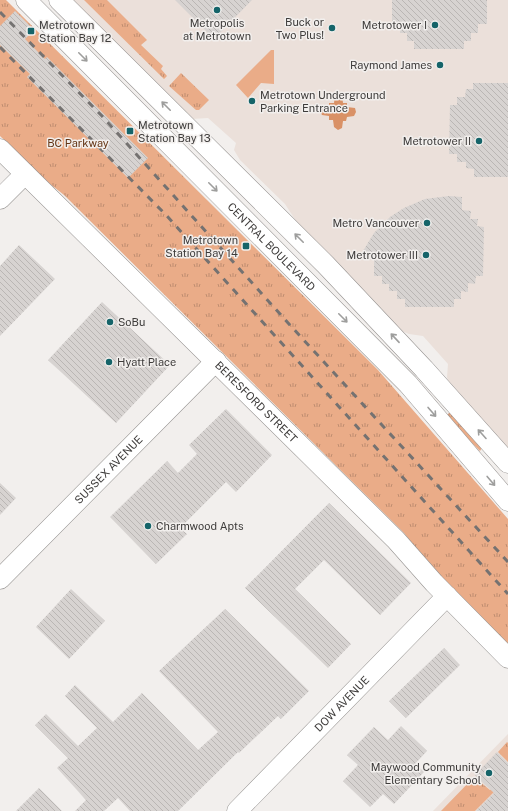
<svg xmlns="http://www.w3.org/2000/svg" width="508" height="811" viewBox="0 0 508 811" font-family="'Public Sans',sans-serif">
  <defs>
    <pattern id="grass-tufts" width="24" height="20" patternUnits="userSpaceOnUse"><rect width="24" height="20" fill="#eaac88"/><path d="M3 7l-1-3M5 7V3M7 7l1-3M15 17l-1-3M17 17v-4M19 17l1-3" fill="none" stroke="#bf8d70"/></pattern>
    <pattern id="building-back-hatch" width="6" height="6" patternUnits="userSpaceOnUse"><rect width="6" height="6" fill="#d7d3d1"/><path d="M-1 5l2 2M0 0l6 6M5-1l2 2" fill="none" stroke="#bab6b4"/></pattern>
  </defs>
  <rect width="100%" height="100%" fill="#f2efed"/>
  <path fill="#ebe0da" d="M71,0H508V452L449,384L447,377L448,364L423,336L409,334L402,331L307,238L285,204L240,160L234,150L236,143L208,118L192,119Z
    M508,734V811H433Z"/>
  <path fill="url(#grass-tufts)" d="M0,0H6L378,370L508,519V645L431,567L404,533L64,195L45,180L0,136Z
    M84,0H107L147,40L141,45L163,66L161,69L167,76L164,79Z
    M181,73L209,100L199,110H196L169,86Z
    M450,412L482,448L480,451L445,417Z
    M507,742L508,743V762L498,752Z
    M474,777L490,790L503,778L506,780L475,811H441Z"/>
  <path fill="#eaac88" d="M271,50H274V84L261,83L248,98L236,85Z"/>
  <path fill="#d99166" d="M338,93L342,95L343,103H347V107L355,108L356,112L354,116L347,117L346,121H343L342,128L338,130L334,127L333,120H329V116L322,115L320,111L322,107H329V103H334L335,94Z"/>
  <path fill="url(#building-back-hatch)" d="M175,0H252L214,39Z
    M392,0H487V24H478V33H471V41H464V49H414V41H407V33H400V26H392Z
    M15,11L34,30L25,39L45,59L47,57L148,158L128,178L27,77L30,74L0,45V26Z
    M473,83H508V177H474V169L466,168V162H457V154H449L450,105H457V97H465L466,89H473Z
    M449,196L462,197V210L471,211L470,219H478L477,226L484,227L483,276H476L475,284L468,283V292L461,291V299H454V307H405V299H397V291H389V284H382V276H374V258L363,251L374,233L390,217L404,208L425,199Z
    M19,245L55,279L0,336V266Z
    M102,302L170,365L116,423L48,360Z
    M226,409L272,455L236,492L226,482L180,528L187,534L156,564L110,517L167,461L178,473L197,454L189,445Z
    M0,483L16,498L0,515Z
    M329,503L411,583L380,615L324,560L295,589L351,644L328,668L245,588Z
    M71,589L105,621L69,659L36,627Z
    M225,609L309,691L281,719L278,716L239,753L238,752L178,811H130L118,798L104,811H75L86,800L57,768L68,758L35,725L46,714L78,746L97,728L65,696L75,685L113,722L142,693L198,750L218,732L159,671Z
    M444,648L460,665L406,718L389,701Z
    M401,726L427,751L415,764L424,772L394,804L383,794L370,807L343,781L358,765L347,755L374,727L388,740Z
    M497,752L508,763V811H476L494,793L475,775Z
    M39,788L62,811H16Z"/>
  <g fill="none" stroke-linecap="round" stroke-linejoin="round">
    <defs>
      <g id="minor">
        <path id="s1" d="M26,0L408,384L508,501"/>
        <path d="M59,0L326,265L424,369L508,463"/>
        <path id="s2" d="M0,149L396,540L434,583L508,658"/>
        <path d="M0,199L25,174"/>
        <path id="s3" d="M0,579L216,361"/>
        <path id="s4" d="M237,811L447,596"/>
      </g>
    </defs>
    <use href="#minor" stroke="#959290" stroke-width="21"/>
    <use href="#minor" stroke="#fff" stroke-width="20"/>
    <path stroke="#757271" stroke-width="3" stroke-dasharray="7 7" stroke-linecap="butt" d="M0,12L102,116L289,324L508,562
      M0,47L166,215L508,594"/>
  </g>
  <defs><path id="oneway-shaft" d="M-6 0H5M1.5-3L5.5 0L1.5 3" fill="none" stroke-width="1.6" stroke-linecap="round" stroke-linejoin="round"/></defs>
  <g stroke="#9e9e9d">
    <use href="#oneway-shaft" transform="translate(83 57) rotate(45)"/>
    <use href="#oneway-shaft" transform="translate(166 106) rotate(-135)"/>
    <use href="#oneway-shaft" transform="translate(213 187) rotate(45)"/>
    <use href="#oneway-shaft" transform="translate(299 238) rotate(-135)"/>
    <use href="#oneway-shaft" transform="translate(343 318) rotate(45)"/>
    <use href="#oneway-shaft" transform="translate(395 338) rotate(-133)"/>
    <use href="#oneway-shaft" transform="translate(432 412) rotate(49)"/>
    <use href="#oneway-shaft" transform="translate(482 434) rotate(-132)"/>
    <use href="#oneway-shaft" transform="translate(491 481) rotate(50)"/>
  </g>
  <g fill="#156469" stroke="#f2efed" stroke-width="1.5">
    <circle cx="217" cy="10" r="4"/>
    <circle cx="435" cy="25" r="4"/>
    <circle cx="332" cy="28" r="4"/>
    <rect x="27" y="27" width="8" height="8" rx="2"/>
    <circle cx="440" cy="65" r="4"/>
    <circle cx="252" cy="101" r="4"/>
    <rect x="126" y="127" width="8" height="8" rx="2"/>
    <circle cx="479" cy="141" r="4"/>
    <circle cx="427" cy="223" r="4"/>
    <rect x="242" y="242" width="8" height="8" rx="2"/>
    <circle cx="426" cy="255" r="4"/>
    <circle cx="110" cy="322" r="4"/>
    <circle cx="109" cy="362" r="4"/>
    <circle cx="148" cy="526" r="4"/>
    <circle cx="489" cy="773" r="4"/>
  </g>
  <g text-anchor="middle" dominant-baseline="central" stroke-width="3" stroke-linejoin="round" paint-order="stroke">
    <g font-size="11" fill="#3e3c3b" stroke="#f2efed" text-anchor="end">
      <text x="324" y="22">Buck or<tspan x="324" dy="13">Two Plus!</tspan></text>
      <text x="217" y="23" text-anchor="middle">Metropolis<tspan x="217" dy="13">at Metrotown</tspan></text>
      <text x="39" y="25" text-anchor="start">Metrotown<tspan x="39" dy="13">Station Bay 12</tspan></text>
      <text x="427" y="25">Metrotower I</text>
      <text x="432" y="65">Raymond James</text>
      <text x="260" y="95" text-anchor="start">Metrotown Underground<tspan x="260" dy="13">Parking Entrance</tspan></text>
      <text x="138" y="125" text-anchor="start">Metrotown<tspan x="138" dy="13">Station Bay 13</tspan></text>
      <text x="471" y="141">Metrotower II</text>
      <text x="419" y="223">Metro Vancouver</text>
      <text x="238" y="240">Metrotown<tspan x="238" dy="13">Station Bay 14</tspan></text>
      <text x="418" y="255">Metrotower III</text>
      <text x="118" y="322" text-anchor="start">SoBu</text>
      <text x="117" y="362" text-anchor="start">Hyatt Place</text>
      <text x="156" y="526" text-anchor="start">Charmwood Apts</text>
      <text x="481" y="767">Maywood Community<tspan x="481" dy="13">Elementary School</tspan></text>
    </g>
    <g font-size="11" fill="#643515" stroke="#f2efed">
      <text x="78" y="143">BC Parkway</text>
    </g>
    <g font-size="11" fill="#3e3c3b" stroke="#f2efed">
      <text stroke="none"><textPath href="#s1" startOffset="348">CENTRAL BOULEVARD</textPath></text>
      <text stroke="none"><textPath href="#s2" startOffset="360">BERESFORD STREET</textPath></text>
      <text stroke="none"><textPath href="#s3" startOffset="154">SUSSEX AVENUE</textPath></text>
      <text stroke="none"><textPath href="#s4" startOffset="150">DOW AVENUE</textPath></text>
    </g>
  </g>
</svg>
